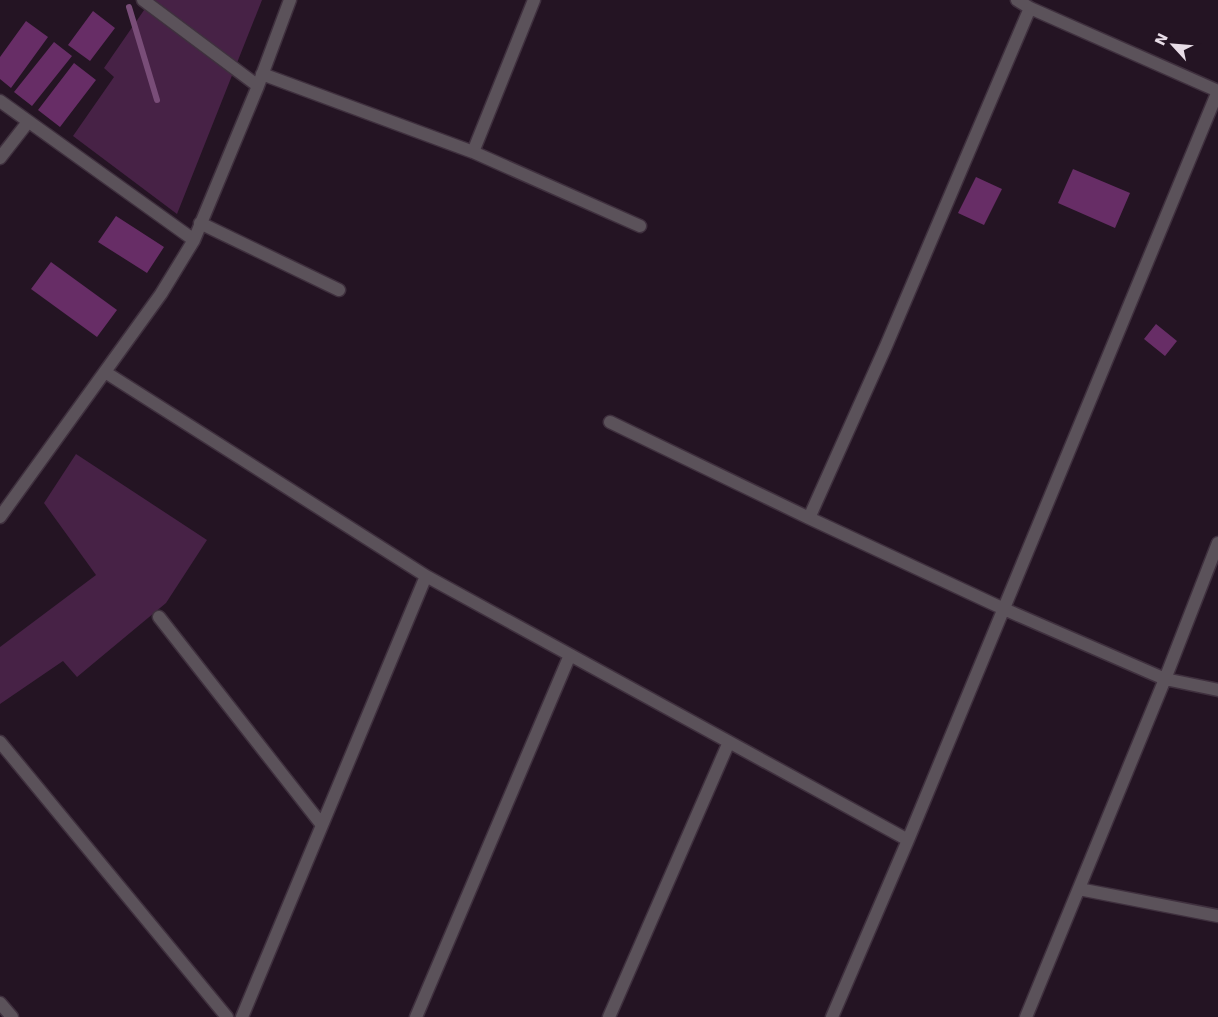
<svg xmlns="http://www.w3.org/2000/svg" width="1218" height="1017" viewBox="0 0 1218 1017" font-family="'DejaVu Sans',sans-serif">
  <rect width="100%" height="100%" fill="#241423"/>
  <path fill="#472246" d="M151,0H262L177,214L73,136L114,77L104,68Z
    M76,454L207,540L166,603L77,677L63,661L0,704V647L96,575L44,503Z"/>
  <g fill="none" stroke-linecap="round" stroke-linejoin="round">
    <path stroke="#794d78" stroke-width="6" d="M129,7L157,100"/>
  </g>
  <path fill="#672d66" d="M93,11L115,28L90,61L68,45Z
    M26,21L48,37L11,88L0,79V57Z
    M54,42L72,56L32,106L14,92Z
    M74,63L96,80L60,127L38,110Z
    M1073,169L1130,193L1115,228L1058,203Z
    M976,177L1002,189L984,225L958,213Z
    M116,216L164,247L147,273L98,242Z
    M51,262L117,310L97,337L31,289Z
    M1156,324L1177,341L1165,356L1144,339Z"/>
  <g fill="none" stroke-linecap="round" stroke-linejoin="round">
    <defs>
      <path id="minor" d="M143,0L258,86
        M1017,0L1030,8L1218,91
        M262,74L473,152L640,226
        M0,101L194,240
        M473,152L534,0
        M0,158L28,122
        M200,223L339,290
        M105,372L426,576L908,840
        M610,422L809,518L1004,609L1165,679L1218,690
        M0,517L161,294L194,240L258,86L290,0
        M809,518L886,346L1030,8
        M159,617L322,825
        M0,742L227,1017
        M1079,889L1218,916
        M0,1003L12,1017
        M242,1017L426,576
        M416,1017L570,655
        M609,1017L729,742
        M832,1017L908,840L1218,91
        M1026,1017L1165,679L1218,543"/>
    </defs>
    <use href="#minor" stroke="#3f303e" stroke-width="15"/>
    <use href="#minor" stroke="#5b525a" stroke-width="12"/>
  </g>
  <g transform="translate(1173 45) rotate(296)" stroke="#241423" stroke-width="4" paint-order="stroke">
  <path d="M0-4L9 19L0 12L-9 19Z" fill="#e8dde7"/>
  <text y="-8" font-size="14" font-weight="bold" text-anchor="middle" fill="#e8dde7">N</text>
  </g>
</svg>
